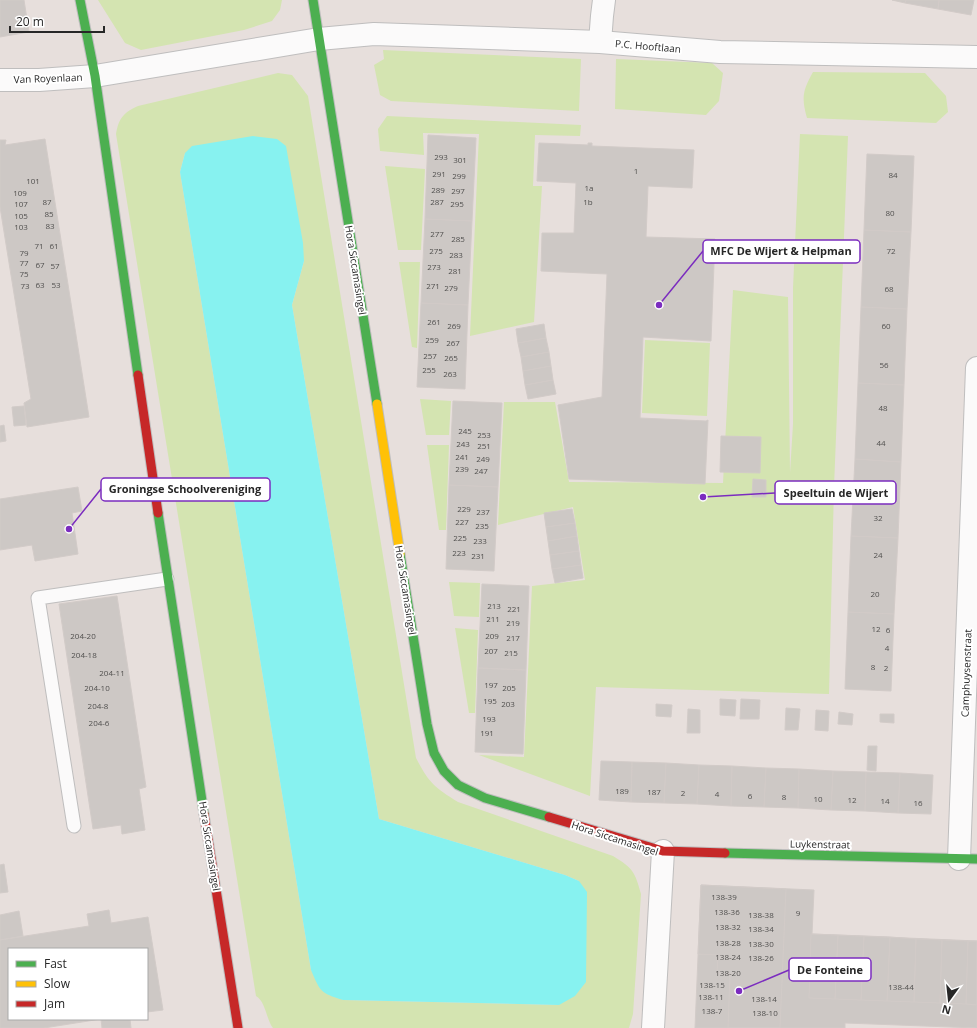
<svg xmlns="http://www.w3.org/2000/svg" width="977" height="1028" viewBox="0 0 977 1028" font-family="'Open Sans',sans-serif">
  <rect width="100%" height="100%" fill="#e7dfdc"/>
  <path fill="#d4e4b1" fill-rule="evenodd" d="M98,0H282L280,10L272,21L244,30L141,50L125,43Z
    M383,50L581,59L579,111L391,101L380,95L374,65L384,59Z
    M616,59L712,63L723,73L719,101L706,115L615,109Z
    M813,72L925,73L946,96L948,112L936,123L807,118C801,97 803,90 813,72Z
    M278,73L292,75L308,96L416,758C429,783 434,787 458,802L613,856C633,868 635,872 641,894L633,1014L629,1028H273C266,1019 266,1002 256,996L116,134C119,118 123,113 138,106ZM185,153L304,261L292,305L379,819L565,875L579,881L559,1005L343,1000L311,970L180,172Z
    M387,116L581,125L580,136L535,135L533,186H542L534,322L470,336L479,134L423,133L424,155L380,151L378,129Z
    M800,134L848,136L834,487L829,694L596,687L590,796L479,755L524,757L532,586L585,580L573,507L498,525L504,402H555L569,482L723,483L733,290L788,297L790,473L793,424V288Z
    M385,166L425,169L421,250H398Z
    M399,262H420L417,348L412,347Z
    M645,340L710,343L707,416L642,413Z
    M420,399L451,401L449,435H426Z
    M427,445H449L446,530H439Z
    M449,582L480,583L479,617L454,616Z
    M455,628L478,630L475,713H469Z"/>
  <path fill="#87f2f0" d="M253,136L277,139L286,146L303,243L304,261L292,305L379,819L565,875L579,881L587,892L586,982L575,996L559,1005L343,1000C320,993 320,991 311,970L180,172L185,153L192,146Z"/>
  <path fill="#cdc8c5" stroke="#d2cbc8" d="M0,0H24L29,32L0,37Z
    M892,0H906L905,3Z
    M906,0H939L938,9L905,3Z
    M939,0H974L971,15L938,9Z
    M428,135L476,138L472,221L425,219Z
    M45,139L89,417L27,427L24,403L31,399L0,207V140H6L5,145Z
    M539,143L588,145V143H592V146L694,150L692,188L648,186L646,237L715,239L711,341L643,337L640,418L706,421L708,420L705,484L569,479L558,405L602,397L607,274L541,271L542,233H574L576,183L537,181Z
    M867,154L914,156L911,232L864,230Z
    M425,219L472,221L468,305L421,303Z
    M864,230L911,232L907,309L861,307Z
    M421,303L468,305L465,389L417,387Z
    M861,307L907,309L904,385L858,383Z
    M544,324L546,338L518,343L516,329Z
    M546,338L549,352L521,357L518,343Z
    M549,352L551,366L523,371L521,357Z
    M551,366L553,380L525,385L523,371Z
    M553,380L556,394L528,399L525,385Z
    M858,383L904,385L901,462L855,459Z
    M453,401L502,403L498,487L449,485Z
    M24,406L26,425L14,426L12,407Z
    M4,425L6,441L0,442V426Z
    M721,436L761,437L760,473L720,472Z
    M855,459L901,462L898,538L851,536Z
    M753,479L766,480V497H752Z
    M449,485L498,487L494,571L446,569Z
    M78,487L82,511L72,513L78,554L35,561L32,545L0,550V499Z
    M572,509L575,523L546,527L544,513Z
    M575,523L577,536L548,541L546,527Z
    M577,536L579,551L550,555L548,541Z
    M851,536L898,538L894,614L848,612Z
    M579,551L581,565L552,569L550,555Z
    M581,565L583,578L555,583L552,569Z
    M482,584L529,586L526,670L478,668Z
    M117,596L146,787L139,789L145,830L122,834L121,825L93,829L59,604Z
    M848,612L894,614L891,691L845,689Z
    M478,668L526,670L523,754L475,752Z
    M720,699L736,700L735,716L720,715Z
    M741,699L760,700L759,719H740Z
    M656,704L672,705L671,717L656,716Z
    M786,708L800,709L798,730H785Z
    M688,709L700,710V733H687Z
    M816,710L829,711L828,731L815,730Z
    M839,712L853,714L852,725L838,724Z
    M880,714H894V723L880,722Z
    M868,746H877L876,771L867,770Z
    M601,761L632,762L631,802L599,800Z
    M632,762L666,763L664,803L631,802Z
    M666,763L699,765L697,804L664,803Z
    M699,765L732,766L731,806L697,804Z
    M732,766L766,768L764,807L731,806Z
    M766,768L799,769L798,808L764,807Z
    M799,769L833,771L831,810L798,808Z
    M833,771L866,772L865,811L831,810Z
    M866,772L900,773L898,813L865,811Z
    M900,773L933,775L931,814L898,813Z
    M4,864L8,892L0,893V865Z
    M701,885L786,889L780,1028H695Z
    M701,885L814,890L812,934L977,941V1028L845,1023V1028H728L730,974L717,973L718,955L698,954Z
    M109,910L111,923L148,917L163,1010L147,1012V949H9V1019H101L44,1028H0V940L89,926L87,914Z
    M19,911L23,936L0,940V915Z
    M811,934L838,935L835,999L809,998Z
    M838,935L864,936L861,1000L835,999Z
    M864,936L890,937L887,1001L861,1000Z
    M890,937L916,939L914,1002L887,1001Z
    M916,939L942,940L940,1003L914,1002Z
    M942,940L968,941L966,1004L940,1003Z
    M968,941H977V1005L966,1004Z
    M101,1019H130L131,1028H102Z"/>
  <g fill="none" stroke-linecap="round" stroke-linejoin="round">
    <defs>
      <path id="lane" d="M74,826L38,598L167,579"/>
      <path id="street" d="M600,42L602,16L604,0
        M0,80H39L95,76L319,39L374,34L600,42L720,52L977,57
        M959,859L977,368
        M653,1028L663,851"/>
      <path id="fast" d="M80,0L95,76L138,375
        M313,0L377,404
        M158,513L204,814
        M400,554L427,724L434,753L444,771L458,785L485,798L549,817
        M725,853L977,859"/>
      <path id="slow" d="M377,404L400,554"/>
      <path id="jam" d="M138,375L158,513
        M204,814L238,1028
        M549,817L663,851L725,853"/>
    </defs>
    <use href="#lane" stroke="#bfbebe" stroke-width="15"/>
    <use href="#street" stroke="#bfbebe" stroke-width="24"/>
    <use href="#fast" stroke="#bfbebe" stroke-width="11"/>
    <use href="#slow" stroke="#bfbebe" stroke-width="11"/>
    <use href="#jam" stroke="#bfbebe" stroke-width="11"/>
    <use href="#lane" stroke="#fbfafa" stroke-width="13"/>
    <use href="#street" stroke="#fbfafa" stroke-width="22"/>
    <use href="#fast" stroke="#4caf50" stroke-width="9"/>
    <use href="#slow" stroke="#ffc107" stroke-width="9"/>
    <use href="#jam" stroke="#c62828" stroke-width="9"/>
  </g>
  <g text-anchor="middle" dominant-baseline="central" stroke-width="4" stroke-linejoin="round" paint-order="stroke">
    <g font-size="8" fill="#51504f">
      <text x="441" y="156">293</text>
      <text x="460" y="159">301</text>
      <text x="636" y="170">1</text>
      <text x="439" y="173">291</text>
      <text x="893" y="174">84</text>
      <text x="459" y="175">299</text>
      <text x="33" y="180">101</text>
      <text x="589" y="187">1a</text>
      <text x="438" y="189">289</text>
      <text x="458" y="190">297</text>
      <text x="20" y="192">109</text>
      <text x="47" y="201">87</text>
      <text x="437" y="201">287</text>
      <text x="588" y="201">1b</text>
      <text x="21" y="203">107</text>
      <text x="457" y="203">295</text>
      <text x="890" y="212">80</text>
      <text x="49" y="213">85</text>
      <text x="21" y="215">105</text>
      <text x="50" y="225">83</text>
      <text x="21" y="226">103</text>
      <text x="437" y="233">277</text>
      <text x="458" y="238">285</text>
      <text x="39" y="245">71</text>
      <text x="54" y="245">61</text>
      <text x="436" y="250">275</text>
      <text x="891" y="250">72</text>
      <text x="24" y="252">79</text>
      <text x="456" y="254">283</text>
      <text x="24" y="262">77</text>
      <text x="40" y="264">67</text>
      <text x="55" y="265">57</text>
      <text x="434" y="266">273</text>
      <text x="455" y="270">281</text>
      <text x="24" y="273">75</text>
      <text x="40" y="284">63</text>
      <text x="56" y="284">53</text>
      <text x="25" y="285">73</text>
      <text x="433" y="285">271</text>
      <text x="451" y="287">279</text>
      <text x="889" y="288">68</text>
      <text x="434" y="321">261</text>
      <text x="454" y="325">269</text>
      <text x="886" y="325">60</text>
      <text x="432" y="339">259</text>
      <text x="453" y="342">267</text>
      <text x="430" y="355">257</text>
      <text x="451" y="357">265</text>
      <text x="884" y="364">56</text>
      <text x="429" y="369">255</text>
      <text x="450" y="373">263</text>
      <text x="883" y="407">48</text>
      <text x="465" y="430">245</text>
      <text x="484" y="434">253</text>
      <text x="881" y="442">44</text>
      <text x="463" y="443">243</text>
      <text x="484" y="445">251</text>
      <text x="462" y="456">241</text>
      <text x="483" y="458">249</text>
      <text x="462" y="468">239</text>
      <text x="481" y="470">247</text>
      <text x="464" y="508">229</text>
      <text x="483" y="511">237</text>
      <text x="878" y="517">32</text>
      <text x="462" y="521">227</text>
      <text x="482" y="525">235</text>
      <text x="460" y="537">225</text>
      <text x="480" y="540">233</text>
      <text x="459" y="552">223</text>
      <text x="878" y="554">24</text>
      <text x="478" y="555">231</text>
      <text x="875" y="593">20</text>
      <text x="494" y="605">213</text>
      <text x="514" y="608">221</text>
      <text x="493" y="618">211</text>
      <text x="513" y="622">219</text>
      <text x="876" y="628">12</text>
      <text x="888" y="629">6</text>
      <text x="83" y="635">204-20</text>
      <text x="492" y="635">209</text>
      <text x="513" y="637">217</text>
      <text x="887" y="647">4</text>
      <text x="491" y="650">207</text>
      <text x="511" y="652">215</text>
      <text x="84" y="654">204-18</text>
      <text x="873" y="666">8</text>
      <text x="886" y="667">2</text>
      <text x="112" y="672">204-11</text>
      <text x="491" y="684">197</text>
      <text x="97" y="687">204-10</text>
      <text x="509" y="687">205</text>
      <text x="490" y="700">195</text>
      <text x="508" y="703">203</text>
      <text x="98" y="705">204-8</text>
      <text x="489" y="718">193</text>
      <text x="99" y="722">204-6</text>
      <text x="487" y="732">191</text>
      <text x="622" y="790">189</text>
      <text x="654" y="791">187</text>
      <text x="683" y="792">2</text>
      <text x="717" y="793">4</text>
      <text x="750" y="795">6</text>
      <text x="784" y="796">8</text>
      <text x="818" y="798">10</text>
      <text x="852" y="799">12</text>
      <text x="885" y="800">14</text>
      <text x="918" y="802">16</text>
      <text x="724" y="896">138-39</text>
      <text x="727" y="911">138-36</text>
      <text x="798" y="912">9</text>
      <text x="761" y="914">138-38</text>
      <text x="728" y="926">138-32</text>
      <text x="761" y="928">138-34</text>
      <text x="728" y="942">138-28</text>
      <text x="761" y="943">138-30</text>
      <text x="728" y="956">138-24</text>
      <text x="761" y="957">138-26</text>
      <text x="728" y="972">138-20</text>
      <text x="712" y="984">138-15</text>
      <text x="901" y="986">138-44</text>
      <text x="711" y="996">138-11</text>
      <text x="764" y="998">138-14</text>
      <text x="712" y="1010">138-7</text>
      <text x="765" y="1012">138-10</text>
    </g>
    <g font-size="10" fill="#272727" stroke="#fff">
      <text transform="translate(648 46) rotate(5)">P.C. Hooftlaan</text>
      <text transform="translate(48 78) rotate(-2)">Van Royenlaan</text>
      <text transform="translate(356 270) rotate(81)">Hora Siccamasingel</text>
      <text transform="translate(406 590) rotate(81)">Hora Siccamasingel</text>
      <text transform="translate(966 673) rotate(-88)">Camphuysenstraat</text>
      <text transform="translate(615 838) rotate(18)">Hora Siccamasingel</text>
      <text transform="translate(820 844) rotate(1)">Luykenstraat</text>
      <text transform="translate(210 846) rotate(81)">Hora Siccamasingel</text>
    </g>
  </g>
  <path fill="none" stroke="#7b2cbf" stroke-width="1.5" d="M659 305L703 251M69 529L101 489M703 497L775 493M739 991L789 970"/>
  <g fill="#7b2cbf" stroke="#fff" stroke-width="1.5">
    <circle cx="659" cy="305" r="4"/>
    <circle cx="69" cy="529" r="4"/>
    <circle cx="703" cy="497" r="4"/>
    <circle cx="739" cy="991" r="4"/>
  </g>
  <g fill="#fff" stroke="#7b2cbf" stroke-width="1.5">
    <rect x="703" y="240" width="157" height="23" rx="4"/>
    <rect x="101" y="478" width="169" height="23" rx="4"/>
    <rect x="775" y="481" width="121" height="23" rx="4"/>
    <rect x="789" y="958" width="82" height="23" rx="4"/>
  </g>
  <g font-size="11" text-anchor="middle" font-weight="bold" fill="#272727">
    <text x="781" y="255">MFC De Wijert &amp; Helpman</text>
    <text x="185" y="493">Groningse Schoolvereniging</text>
    <text x="836" y="497">Speeltuin de Wijert</text>
    <text x="830" y="974">De Fonteine</text>
  </g>
  <rect x="8" y="948" width="140" height="72" fill="#ffffff" stroke="#a9a9a9"/>
  <rect x="16" y="961" width="20" height="6" fill="#4caf50" stroke="#a9a9a9"/>
  <text x="44" y="968" font-size="12" fill="#272727">Fast</text>
  <rect x="16" y="981" width="20" height="6" fill="#ffc107" stroke="#a9a9a9"/>
  <text x="44" y="988" font-size="12" fill="#272727">Slow</text>
  <rect x="16" y="1001" width="20" height="6" fill="#c62828" stroke="#a9a9a9"/>
  <text x="44" y="1008" font-size="12" fill="#272727">Jam</text>
  <g transform="translate(949 1000) rotate(195)" stroke="#ffffff" stroke-width="3" paint-order="stroke">
  <path d="M0-3L7 15L0 10L-7 15Z" fill="#272727"/>
  <text y="-6" font-size="11" font-weight="bold" text-anchor="middle" fill="#272727">N</text>
  </g>
  <path d="M10 26v6h94v-6" fill="none" stroke="#272727" stroke-width="2"/>
  <text x="16" y="26" font-size="12" fill="#272727" stroke="#ffffff" stroke-width="3" paint-order="stroke">20 m</text>
</svg>
